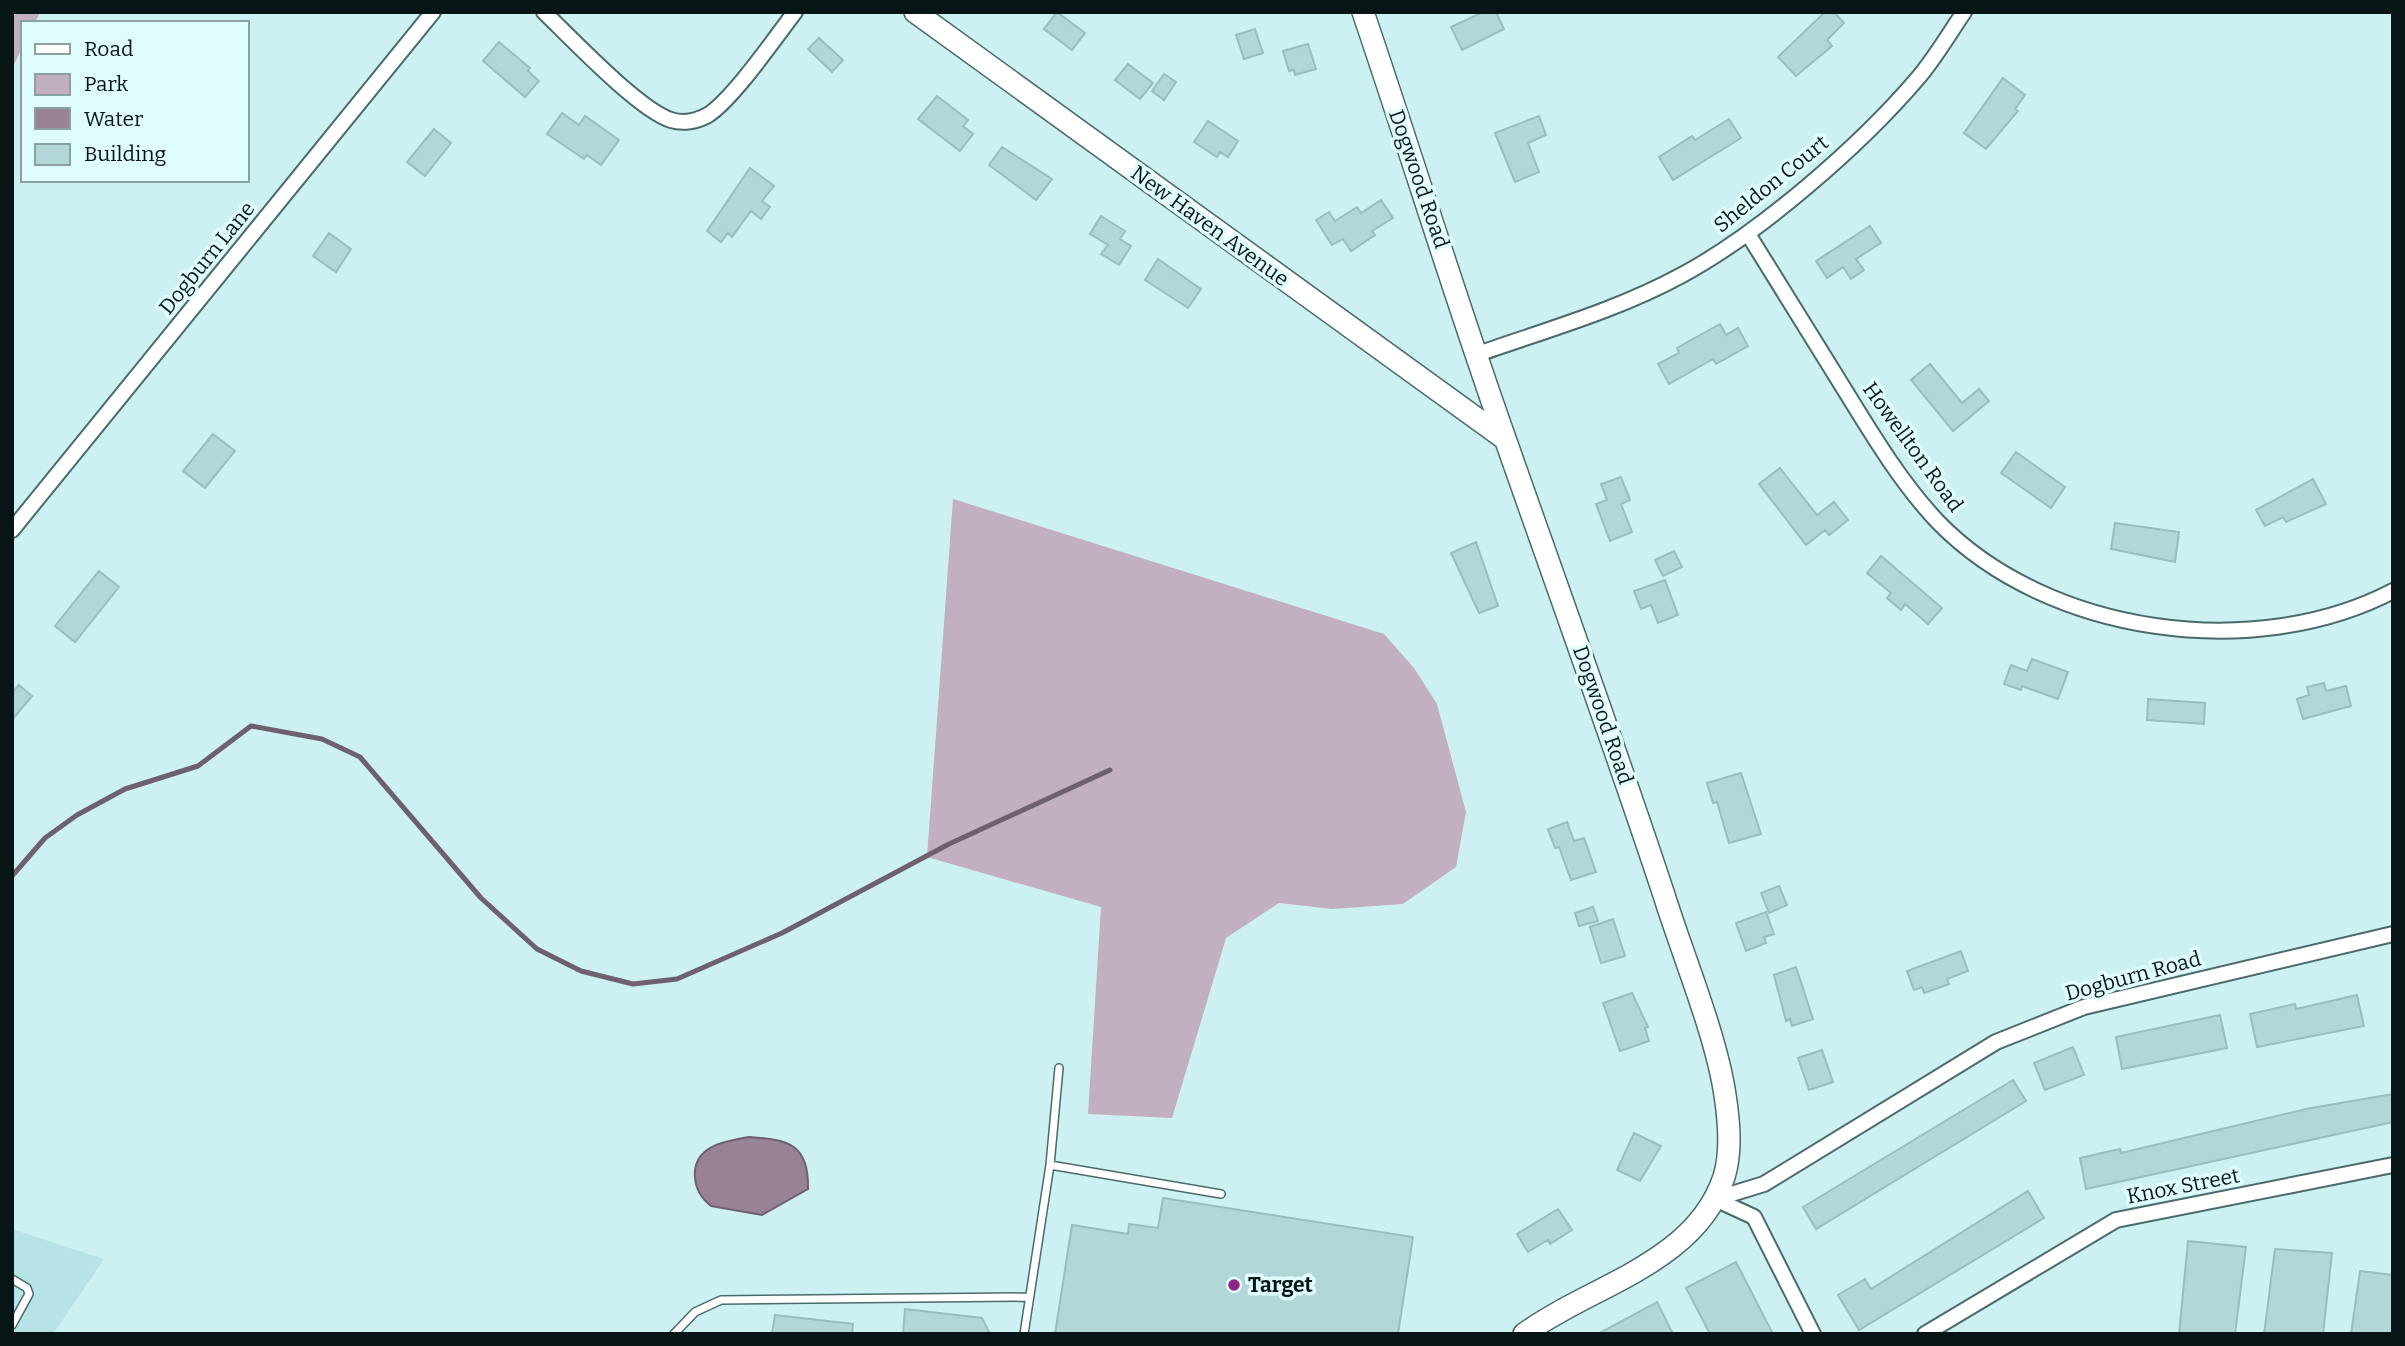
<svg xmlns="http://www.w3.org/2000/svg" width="2405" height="1346" viewBox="0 0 2405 1346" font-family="Bitter,serif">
  <rect width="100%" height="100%" fill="#cdf1f3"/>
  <path fill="#b6e4e6" d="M12,1229L104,1259L53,1334H12Z"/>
  <path fill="#c2afbf" d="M12,12H40L35,23H23V47L12,68Z
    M953,499L1384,634L1414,668L1437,704L1466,812L1456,867L1403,904L1332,909L1279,903L1226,938L1172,1118L1088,1114L1101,907L927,857Z"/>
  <path fill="#9a8295" stroke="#6e616f" stroke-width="2" d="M750,1137C789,1140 809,1144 808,1189L762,1215L711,1206C702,1199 696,1190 695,1178C692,1146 725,1141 750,1137Z"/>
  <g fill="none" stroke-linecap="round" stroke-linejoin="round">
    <path stroke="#6e616f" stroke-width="5" d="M12,876L45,838L77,815L125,789L198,766L251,726L322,739L360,757L481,898L537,949L581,971L633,984L677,979L782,933L949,844L1110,770"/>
  </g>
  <path fill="#b3d6d8" stroke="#9abdbe" stroke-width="2" d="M1057,12L1085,33L1072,50L1044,29Z
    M1483,12H1496L1504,29L1462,50L1451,27Z
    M1825,12H1834L1844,23L1827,40L1832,46L1796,76L1778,57Z
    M1255,29L1263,53L1244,59L1236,35Z
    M819,38L843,60L832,72L808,49Z
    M499,42L530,68L528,71L539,81L525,97L483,61Z
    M1308,44L1316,69L1295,75L1294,70L1289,71L1283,51Z
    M1128,64L1153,83L1140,99L1115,80Z
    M1164,74L1176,82L1164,100L1152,91Z
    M2003,78L2025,95L2015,109L2018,111L1986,149L1964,133Z
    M937,96L968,120L963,126L973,134L960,151L918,119Z
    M562,113L579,125L585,116L619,140L601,165L587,155L584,159L547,134Z
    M1539,116L1546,135L1528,143L1539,172L1515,182L1495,133Z
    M1729,119L1741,138L1673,180L1659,157L1692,136L1695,140Z
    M1208,121L1238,141L1228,157L1220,152L1217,157L1194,142Z
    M434,129L451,143L425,176L407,162Z
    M1002,147L1052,179L1036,200L989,165Z
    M750,168L774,186L762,201L770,207L761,219L751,211L732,237L728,233L721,242L707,231Z
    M1381,200L1393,218L1372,231L1375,235L1351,251L1343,239L1332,245L1316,220L1329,212L1335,221L1357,207L1361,213Z
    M1101,216L1125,231L1120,239L1131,246L1119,265L1101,254L1108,245L1090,234Z
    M1870,226L1881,243L1856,259L1864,270L1851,279L1843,267L1827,278L1816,261Z
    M329,233L351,249L336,272L313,256Z
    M1158,259L1201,289L1188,308L1145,280Z
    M1720,324L1726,335L1738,328L1748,346L1716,364L1713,359L1669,384L1658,364L1679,353L1677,348Z
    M1930,364L1962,403L1979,389L1989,401L1953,431L1911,380Z
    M213,434L235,451L205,488L183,471Z
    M2016,452L2065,487L2051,508L2001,473Z
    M1780,468L1817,515L1834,502L1848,520L1829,535L1825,530L1806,545L1759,484Z
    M1621,477L1630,500L1621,504L1632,532L1610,541L1596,504L1607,500L1601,484Z
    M2313,479L2326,504L2286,522L2283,517L2265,526L2256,510Z
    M2115,523L2179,532L2175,562L2111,549Z
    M1476,542L1498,606L1479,613L1451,553Z
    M1674,551L1682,567L1663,576L1655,560Z
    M1881,556L1942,608L1928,624L1905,604L1901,610L1887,598L1891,593L1867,573Z
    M99,571L119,587L75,642L55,626Z
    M1665,580L1678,615L1658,623L1651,605L1641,609L1634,591Z
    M2032,659L2068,672L2058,699L2022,686L2021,690L2004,684L2011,665L2027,671Z
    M2324,683L2326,691L2346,686L2351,706L2303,719L2297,699L2309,695L2307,687Z
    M19,685L32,696L12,720V693Z
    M2148,699L2205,703L2204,724L2147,720Z
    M1741,773L1761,834L1729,843L1717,802L1713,803L1707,783Z
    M1567,822L1574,841L1584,838L1596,872L1571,880L1559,847L1555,848L1548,829Z
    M1779,886L1787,905L1769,913L1761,893Z
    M1593,907L1598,921L1579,926L1575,913Z
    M1766,912L1774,934L1764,937L1766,943L1746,951L1736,923Z
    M1613,919L1625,956L1601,963L1590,927Z
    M1961,951L1968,971L1947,979L1949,984L1941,987L1924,993L1922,987L1914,990L1907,971Z
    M1796,967L1813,1019L1792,1026L1790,1019L1786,1021L1774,975Z
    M1632,993L1648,1027L1645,1028L1649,1041L1620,1051L1603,1003Z
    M2357,995L2364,1026L2257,1047L2250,1014L2295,1004L2296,1009Z
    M2220,1015L2227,1048L2122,1069L2116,1037Z
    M2073,1047L2084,1075L2045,1090L2034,1063Z
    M1822,1050L1833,1082L1809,1090L1798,1058Z
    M2013,1080L2026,1101L1816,1229L1803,1207Z
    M2393,1094V1122L2086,1189L2080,1158L2120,1149L2121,1153L2306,1109Z
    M1634,1133L1661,1146L1640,1181L1617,1170Z
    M2028,1191L2044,1218L1859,1330L1838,1295L1865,1279L1871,1289Z
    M1163,1198L1413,1237L1398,1334H1055L1072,1225L1128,1234L1129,1224L1158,1228Z
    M1558,1209L1572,1230L1550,1244L1548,1240L1528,1252L1517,1234Z
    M2188,1241L2246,1247L2235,1334H2179Z
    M2275,1249L2332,1253L2323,1334H2264Z
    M1736,1262L1773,1334H1710L1686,1288Z
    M2360,1271L2393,1275V1334H2351Z
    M1657,1302L1673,1334H1598Z
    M905,1309L982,1318L990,1334H903Z
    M775,1315L853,1324L852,1334H772Z"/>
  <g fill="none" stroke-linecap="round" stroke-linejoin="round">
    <defs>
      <path id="lane" d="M1050,1165L1221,1194
        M12,1279L27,1288L29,1294L12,1325
        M674,1334L695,1312L721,1300L1029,1297
        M1024,1334L1050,1165L1059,1068"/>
      <path id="street" d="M544,12C571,38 639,110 671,120C683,124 697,121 708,115C733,99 775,38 795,12
        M1748,234C1781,287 1813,339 1846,392C1873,436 1902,484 1938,522C2048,635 2255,663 2393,591
        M1478,354C1546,330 1618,310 1682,275C1760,233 1860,146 1918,78C1935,58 1949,34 1964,12
        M12,530L433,12
        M1715,1199L1764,1184L1996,1042L2084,1007L2393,934
        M1715,1199L1754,1217L1813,1334
        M1925,1334L2116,1220L2393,1165"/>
      <path id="secondary" d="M915,12L1505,439
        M1363,12C1412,156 1456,301 1507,444C1560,595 1614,744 1664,895C1683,956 1716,1034 1725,1095C1729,1121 1732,1151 1724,1177C1695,1264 1591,1285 1524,1334"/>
    </defs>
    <use href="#lane" stroke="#4a6a6c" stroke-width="10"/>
    <use href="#street" stroke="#4a6a6c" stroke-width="18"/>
    <use href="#secondary" stroke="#4a6a6c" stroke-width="24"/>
    <use href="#lane" stroke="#fff" stroke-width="7"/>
    <use href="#street" stroke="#fff" stroke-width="14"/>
    <use href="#secondary" stroke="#fff" stroke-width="21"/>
  </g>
  <circle fill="#902386" stroke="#e0fdfe" stroke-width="2.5" cx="1234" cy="1285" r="7"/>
  <g text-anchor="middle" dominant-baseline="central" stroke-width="7" stroke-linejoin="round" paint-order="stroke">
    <g font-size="21" fill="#081516" stroke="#e0fdfe">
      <text transform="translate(1419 179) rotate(71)">Dogwood Road</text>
      <text transform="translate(1771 184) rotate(-39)">Sheldon Court</text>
      <text transform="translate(1210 226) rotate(36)">New Haven Avenue</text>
      <text transform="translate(207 258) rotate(-51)">Dogburn Lane</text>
      <text transform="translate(1913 447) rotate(54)">Howellton Road</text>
      <text transform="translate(1603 715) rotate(71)">Dogwood Road</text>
      <text transform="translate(2133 976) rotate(-15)">Dogburn Road</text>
      <text transform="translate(2183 1186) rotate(-11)">Knox Street</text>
    </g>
    <g font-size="21" font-weight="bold" fill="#081516" stroke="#e0fdfe" text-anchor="start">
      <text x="1248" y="1285">Target</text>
    </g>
  </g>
  <rect width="2405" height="1346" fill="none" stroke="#081516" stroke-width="28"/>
  <rect x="21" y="21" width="228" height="161" fill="#e0fdfe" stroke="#8aa0a1" stroke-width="2"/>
  <rect x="35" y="44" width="35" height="10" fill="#ffffff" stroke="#8aa0a1" stroke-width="2"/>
  <text x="84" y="56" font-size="21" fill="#081516">Road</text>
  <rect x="35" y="74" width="35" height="21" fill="#c2afbf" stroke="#8aa0a1" stroke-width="2"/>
  <text x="84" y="91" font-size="21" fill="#081516">Park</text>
  <rect x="35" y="108" width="35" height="21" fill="#9a8295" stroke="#8aa0a1" stroke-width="2"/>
  <text x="84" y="126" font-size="21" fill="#081516">Water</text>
  <rect x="35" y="144" width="35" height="21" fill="#b3d6d8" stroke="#8aa0a1" stroke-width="2"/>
  <text x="84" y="161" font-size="21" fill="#081516">Building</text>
</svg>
